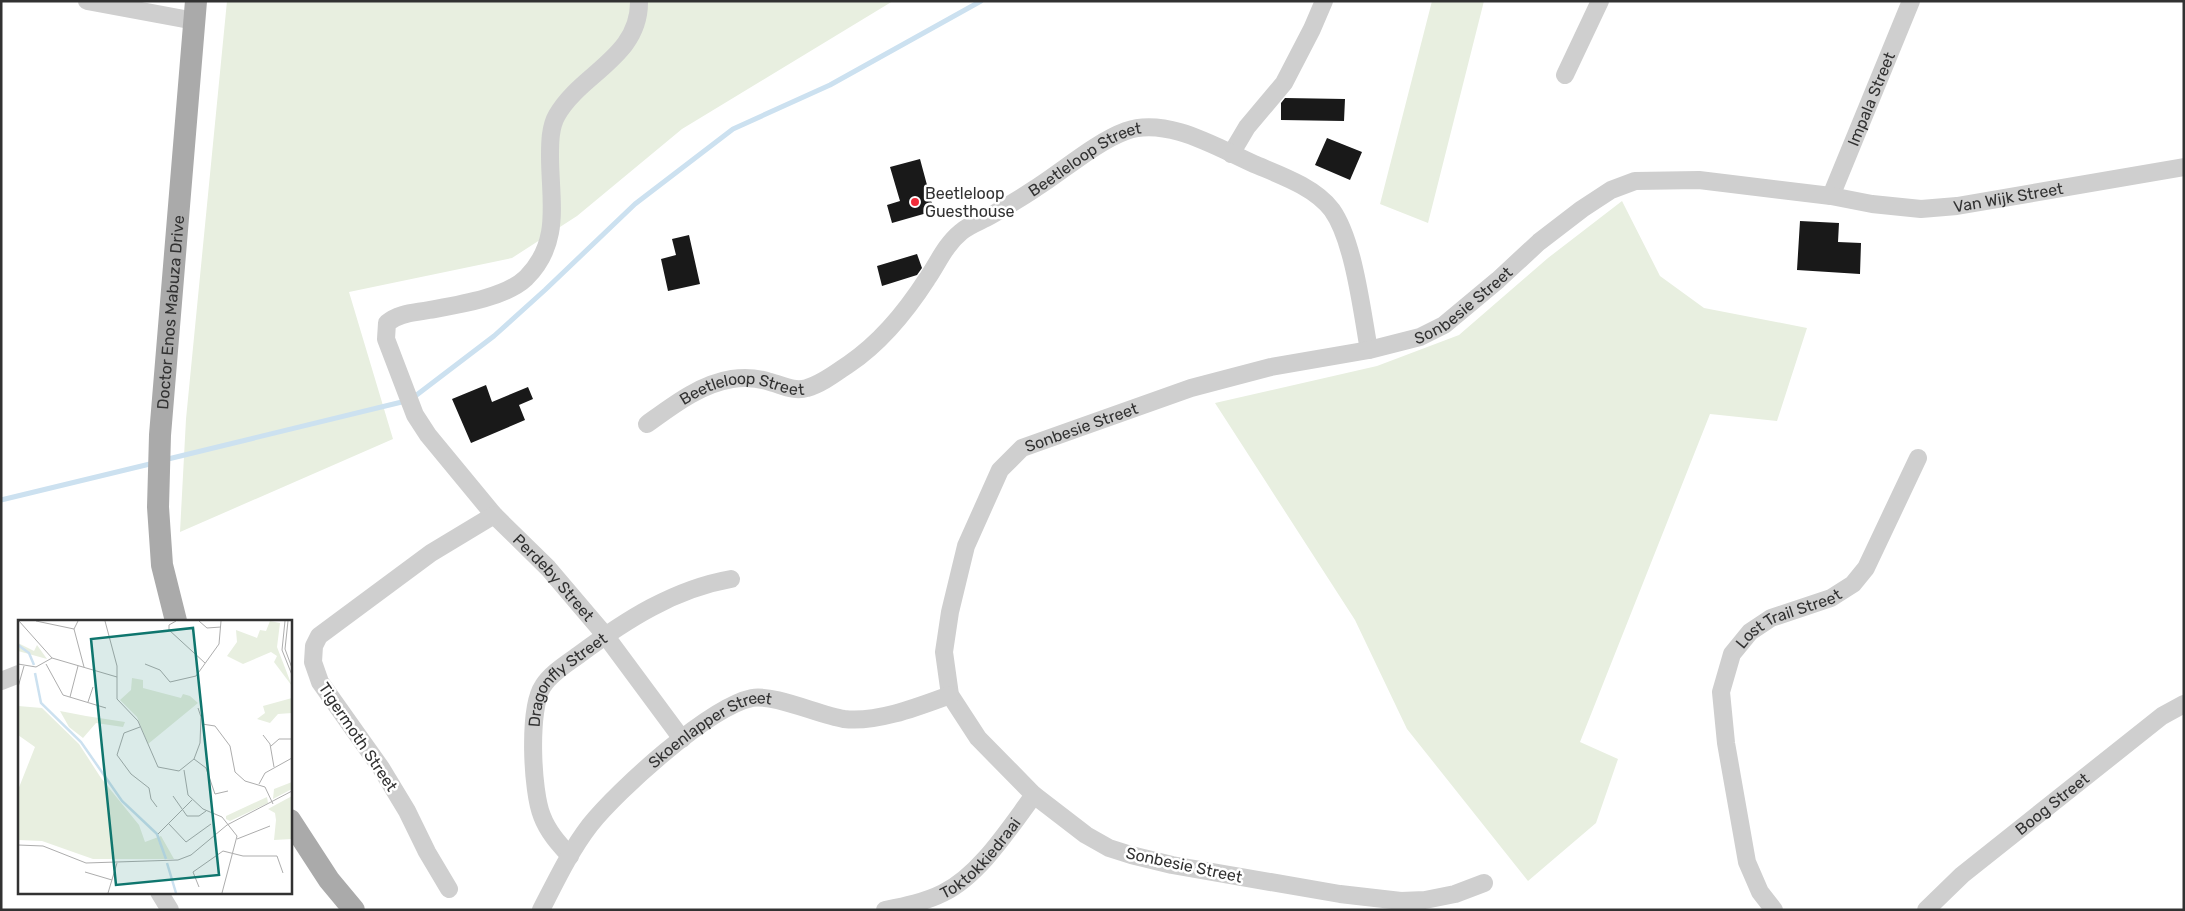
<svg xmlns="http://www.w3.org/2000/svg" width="2185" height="911" viewBox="0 0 2185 911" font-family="Rubik,sans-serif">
  <rect width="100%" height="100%" fill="#fff"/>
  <path fill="#e8efe0" d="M227,1H893L682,129L577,216L512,258L349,292L393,439L180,532L186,419Z
    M1432,1H1484L1428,223L1380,204Z
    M1622,201L1660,276L1704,308L1807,328L1777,421L1710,414L1580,742L1618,759L1596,823L1528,881L1407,729L1355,620L1215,403L1377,366L1459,335L1548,258Z"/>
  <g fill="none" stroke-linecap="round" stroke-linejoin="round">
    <path stroke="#cce1f0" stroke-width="5" d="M164,460L410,400L494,336L545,290L635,204L733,129L830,85L981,1
      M1,500L154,463"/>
  </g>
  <path fill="#191919" d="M1285,98L1345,99L1344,121L1281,120V103Z
    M1327,138L1362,152L1350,180L1315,165Z
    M920,159L934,211L892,223L887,205L900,201L890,167Z
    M1800,221L1839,223L1838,242L1861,243L1860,274L1797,270Z
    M689,235L700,284L668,291L661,259L676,255L672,239Z
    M917,254L922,268L917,275L882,286L877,266Z
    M486,385L492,402L528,387L533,399L519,405L525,420L471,443L452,399Z"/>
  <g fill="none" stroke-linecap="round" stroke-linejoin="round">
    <g stroke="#cfcfcf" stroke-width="18">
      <path d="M87,1L195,21"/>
      <path id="s1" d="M639,1C640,57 581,73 557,115C550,127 550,143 550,156C550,201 562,242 526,278C505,298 457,305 429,310C414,313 399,313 387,323L386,339L415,415L428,435L494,515L548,568L605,635L682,739"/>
      <path d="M1565,75L1600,1"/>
      <path d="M1231,154L1247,127L1284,83L1312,29L1324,1"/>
      <path id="s2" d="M1831,196L1911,1"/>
      <path id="s3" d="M647,424C672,406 700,384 732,379C744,377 758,378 770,382C782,385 794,392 807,388C822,384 837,372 849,364C880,343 907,310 927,279C938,263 945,245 961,232C969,225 981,221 990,216C1006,207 1021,198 1036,188C1063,171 1096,142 1126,131C1166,116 1218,148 1254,164C1280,175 1315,187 1332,210C1354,241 1362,312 1369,350"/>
      <path d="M1,681L19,674"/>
      <path id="s4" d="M570,856C559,844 548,832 542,816C532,792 528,708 543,686C551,673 568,663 580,654C626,620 674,589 731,579"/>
      <path id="s5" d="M1484,883L1455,894L1425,900L1401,901L1340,894L1172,865L1131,855L1109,848L1086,835L1034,795L978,738L950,695L944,652L950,612L966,546L1000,470L1022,448L1191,388L1271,367L1369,350L1420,337L1444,325L1498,280L1539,242L1582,209L1611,190L1635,181L1699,180L1831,196L1872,204L1921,209L1957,206L2184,167"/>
      <path d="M449,889L427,852L407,811L381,768L320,682L313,662L314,646L319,636L431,553L494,515"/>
      <path d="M159,892L170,910"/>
      <path id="s6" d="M541,910C556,881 570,851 590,825C618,790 709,707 752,698C774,694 819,715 844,719C877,723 920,706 950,695"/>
      <path id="s7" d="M885,910C905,906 925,902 943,893C980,875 1010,827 1034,795"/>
      <path id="s8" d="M1774,910L1760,892L1747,862L1726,743L1721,692L1732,654L1750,632L1771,618L1831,598L1853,584L1866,568L1918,458"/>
      <path id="s9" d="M1926,910L1962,875L2162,716L2184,704"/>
    </g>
    <g stroke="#aaa" stroke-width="22">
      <path id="s10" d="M176,621L162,565L158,507L160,435L196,1"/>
      <path d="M290,820L329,880L354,910"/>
    </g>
  </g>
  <circle fill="#f12c3a" stroke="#fff" stroke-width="2" cx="915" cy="202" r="5"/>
  <g text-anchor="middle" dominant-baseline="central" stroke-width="5" stroke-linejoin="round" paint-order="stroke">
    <g font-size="16" fill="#323232" stroke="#fff">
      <text stroke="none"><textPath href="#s2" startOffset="105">Impala Street</textPath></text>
      <text stroke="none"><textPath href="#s3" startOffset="541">Beetleloop Street</textPath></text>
      <text stroke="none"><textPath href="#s5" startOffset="1930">Van Wijk Street</textPath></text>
      <text stroke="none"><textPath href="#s5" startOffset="1340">Sonbesie Street</textPath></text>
      <text stroke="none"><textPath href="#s10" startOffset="311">Doctor Enos Mabuza Drive</textPath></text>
      <text stroke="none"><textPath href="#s3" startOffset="106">Beetleloop Street</textPath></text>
      <text stroke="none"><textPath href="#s5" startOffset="935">Sonbesie Street</textPath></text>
      <text stroke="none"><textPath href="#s1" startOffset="775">Perdeby Street</textPath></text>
      <text stroke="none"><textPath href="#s8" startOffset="336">Lost Trail Street</textPath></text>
      <text stroke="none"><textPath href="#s4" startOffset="200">Dragonfly Street</textPath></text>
      <text stroke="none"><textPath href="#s6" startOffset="255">Skoenlapper Street</textPath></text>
      <text transform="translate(358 737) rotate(56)">Tigermoth Street</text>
      <text stroke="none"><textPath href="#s9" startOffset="165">Boog Street</textPath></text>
      <text stroke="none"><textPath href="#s7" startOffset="112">Toktokkiedraai</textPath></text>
      <text transform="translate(1184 865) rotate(12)">Sonbesie Street</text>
    </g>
    <g font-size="16" fill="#323232" stroke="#fff" text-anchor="start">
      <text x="925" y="193">Beetleloop<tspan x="925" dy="18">Guesthouse</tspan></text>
    </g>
  </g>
  <g transform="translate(18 620)">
    <rect width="274" height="274" fill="#fff"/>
    <path d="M252,1L262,3L259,27L274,66L256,42L259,36L253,32L225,44L209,36L219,22L218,10L239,18L242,10L248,11ZM0,23L16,31L19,25L29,39L0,31ZM114,58L125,60V68L163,78L165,74L172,76L180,83L130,124L119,97L102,80L113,70ZM274,78V93L260,94L252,103L239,99L247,93L245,86ZM0,86L24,88L61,124L83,158L121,205L127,222L143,216L156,239H75L24,221L0,220V170L17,127L0,115ZM42,91L68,96L107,102L105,107L78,103L65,118L51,107ZM274,162V169L255,179L256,169ZM274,176V219L256,220L258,200L257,193L250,189ZM249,177L250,183L212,201L208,199V196Z" fill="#e8efe0"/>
    <path fill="none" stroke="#cce1f0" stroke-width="2.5" d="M0,25L11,33L16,45M17,53L23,83L63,122L104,181L139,214L148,239M149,243L158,273"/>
    <path fill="none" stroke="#adadad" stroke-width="1" d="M1,1L34,38L99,57M18,1L56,9M60,1L56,9L66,47M87,1L99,46V79L120,101L140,147L161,151L176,139L182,123L183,97L180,88M158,1L151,5V10L187,43M181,1L189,8L203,7M267,1L264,30L274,55M270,1L267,29L274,48M0,44L18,47L34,38M28,44L45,75L88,88M127,44L142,50L152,62L178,56L201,24L203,1M0,67L6,46M52,77L60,46M70,82L75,67M184,104L197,106L212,126L217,152L227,161L247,167L255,184M122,107L106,113L99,135L113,154L131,168L133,179L139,187M245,115L252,124L256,147M253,126L261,119H274M176,139L188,148L197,174L210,171M166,150L170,175L185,189L204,197L219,216L204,273M241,164L247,153L274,138M155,176L169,196H181L188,191M151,204L168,222L193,204M140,214L174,180M219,219L252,206M0,225L25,226L68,243L160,240L173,235L209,205L274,171M67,252L94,260M181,267L175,252L205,231L225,236H259L265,253M90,273L99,243"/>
    <path fill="#0f766e" fill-opacity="0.15" stroke="#0f766e" stroke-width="2.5" d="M175,8L201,255L98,265L73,19Z"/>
    <rect width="274" height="274" fill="none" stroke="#323232" stroke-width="2.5"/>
  </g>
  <rect width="2185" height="911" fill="none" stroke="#323232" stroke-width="5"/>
</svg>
